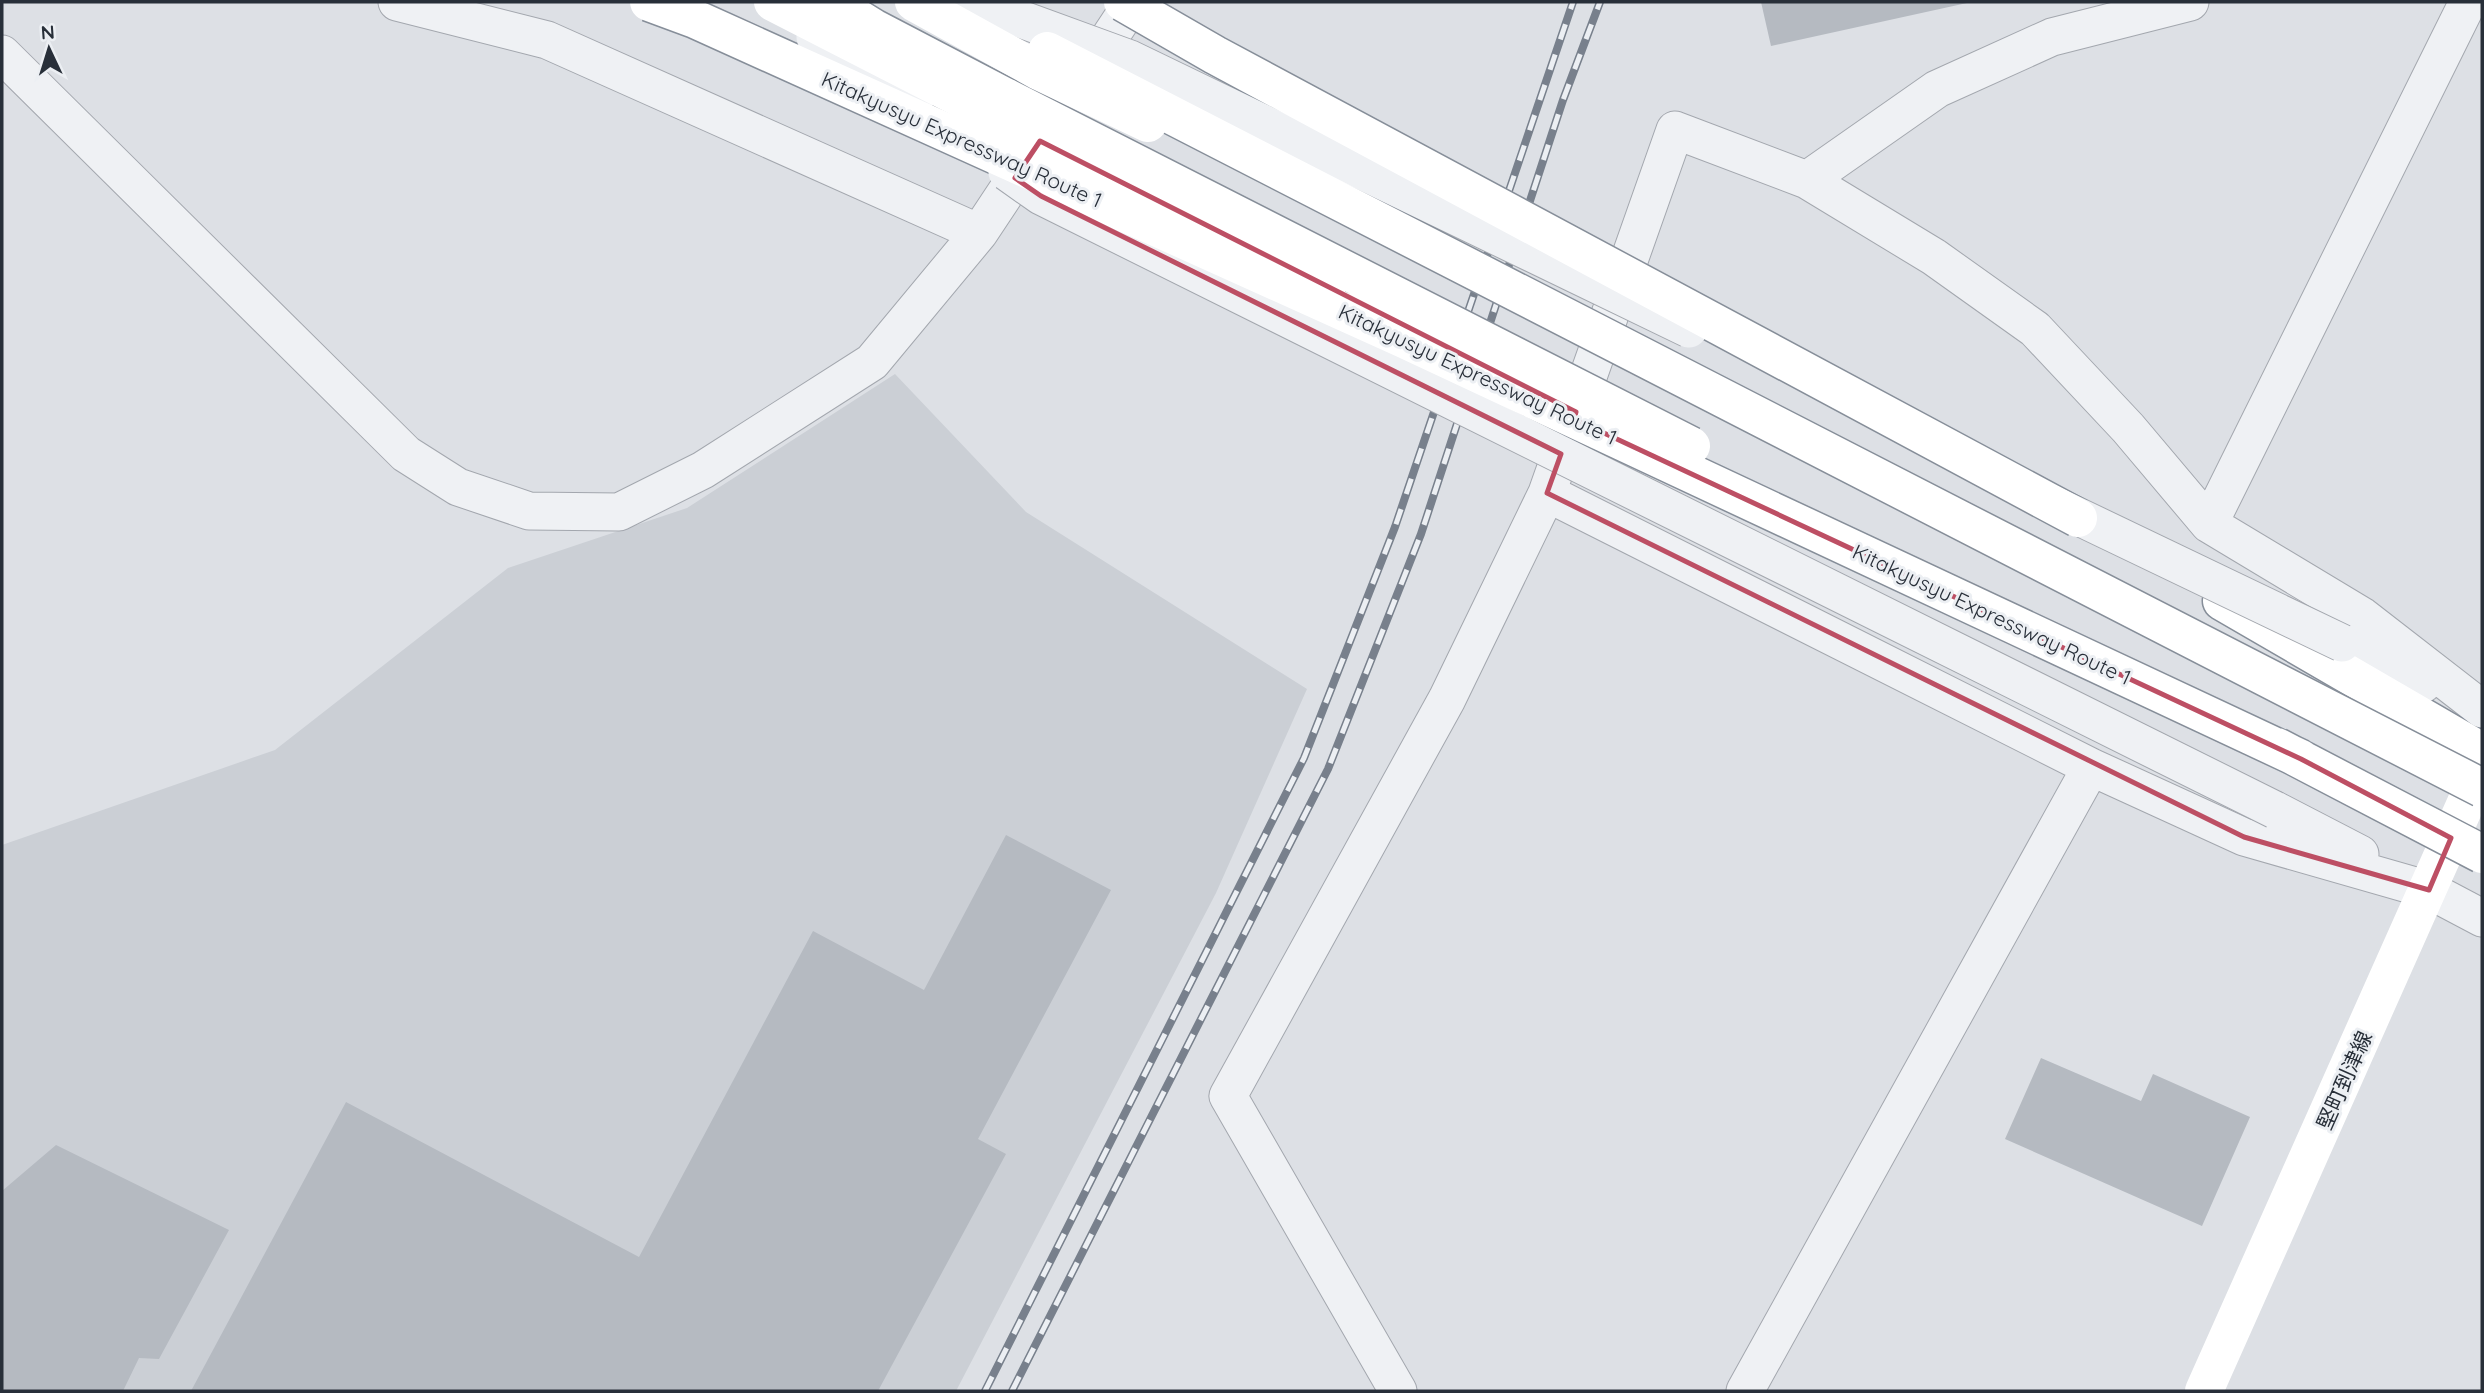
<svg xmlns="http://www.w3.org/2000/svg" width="2484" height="1393" viewBox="0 0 2484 1393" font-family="Quicksand,'Noto Sans JP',sans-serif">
  <rect width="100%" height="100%" fill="#dde0e5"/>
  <path fill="#cbcfd5" d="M895,374L1026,512L1307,689L1216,893L956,1391H2V845L275,750L508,568L687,508Z"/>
  <path fill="#b5bac1" d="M1761,2H1967V3L1771,46Z
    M1006,835L1111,890L978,1139L1006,1154L878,1391H191L346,1102L639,1257L813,931L924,990Z
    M2041,1058L2141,1101L2153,1074L2250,1117L2202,1226L2005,1139Z
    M56,1145L229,1230L159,1359L139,1358L123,1391H2V1191Z"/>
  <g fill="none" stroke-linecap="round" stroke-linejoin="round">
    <defs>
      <path id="street" d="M397,2L547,40L979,233L1032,153
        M2,54L406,454L458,487L529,511L619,512L703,470L872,362L979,233
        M1084,76L1133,2
        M1807,180L1937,89L2052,37L2190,2
        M1547,493L2091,767L2244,837L2429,890L2482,918
        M2209,524L2468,2
        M2342,643L2423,684
        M2275,810L2360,854
        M1398,1391L1228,1096L1447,699L1547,493L1675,130L1807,180L1934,257L2035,329L2128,428L2209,524L2362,616L2482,709
        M1745,1391L2091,767"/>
      <path id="highway" d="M831,2L873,28L1007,98
        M2222,601L2482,752"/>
    </defs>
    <use href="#street" stroke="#a3a7ae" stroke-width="39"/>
    <use href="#highway" stroke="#868e99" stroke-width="41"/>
    <use href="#street" stroke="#eff1f4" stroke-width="37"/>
    <path stroke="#fff" stroke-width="38" d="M2204,1391L2482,767"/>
    <use href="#highway" stroke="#fff" stroke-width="38"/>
    <defs>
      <path id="rail" d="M985,1391L1304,758L1395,527L1573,2
        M1012,1391L1328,769L1421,534L1563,100L1600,2"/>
    </defs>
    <use href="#rail" stroke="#78808c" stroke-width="8"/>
    <use href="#rail" stroke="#eceff3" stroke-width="5" stroke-dasharray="16" stroke-linecap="butt"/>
    <defs>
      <path id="street-bridge" d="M974,2L1130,59L1689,329
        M815,37L914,107
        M1007,172L1041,196L2275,810
        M2050,503L2342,643"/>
      <path id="highway-bridge" d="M649,2L695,19L1404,339L2301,759
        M1123,2L1215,55L2078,518
        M1047,51L2482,788
        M1007,98L1691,446
        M2277,747L2482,854"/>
    </defs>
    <use href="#street-bridge" stroke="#a3a7ae" stroke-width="39" stroke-linecap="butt"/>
    <use href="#highway-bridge" stroke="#868e99" stroke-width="41" stroke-linecap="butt"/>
    <use href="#street-bridge" stroke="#eff1f4" stroke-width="37"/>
    <path stroke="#fff" stroke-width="38" d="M773,2L1327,286
      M914,2L1039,71L1148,123"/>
    <use href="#highway-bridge" stroke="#fff" stroke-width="38"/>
  </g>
  <path fill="none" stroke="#bd4f64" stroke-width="5" stroke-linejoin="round" d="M1040,141L1576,412L1574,419L2301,759L2451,838L2429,890L2244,837L1547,493L1561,454L1041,196L1015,178Z"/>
  <g text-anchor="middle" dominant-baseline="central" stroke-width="6" stroke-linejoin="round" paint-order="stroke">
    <g font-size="21" fill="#282f39" stroke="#eceff3">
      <text transform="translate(962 139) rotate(24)">Kitakyusyu Expressway Route 1</text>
      <text transform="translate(1478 374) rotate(25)">Kitakyusyu Expressway Route 1</text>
      <text transform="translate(1992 614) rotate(25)">Kitakyusyu Expressway Route 1</text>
      <text transform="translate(2344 1080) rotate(-66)">堅町到津線</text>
    </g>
  </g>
  <rect width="2484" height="1393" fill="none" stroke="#282f39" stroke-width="7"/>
  <g transform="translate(49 49) rotate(356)" stroke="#eceff3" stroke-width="5" paint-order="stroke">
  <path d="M0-5L12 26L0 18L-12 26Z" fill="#282f39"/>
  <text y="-10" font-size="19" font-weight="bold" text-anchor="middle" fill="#282f39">N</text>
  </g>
</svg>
